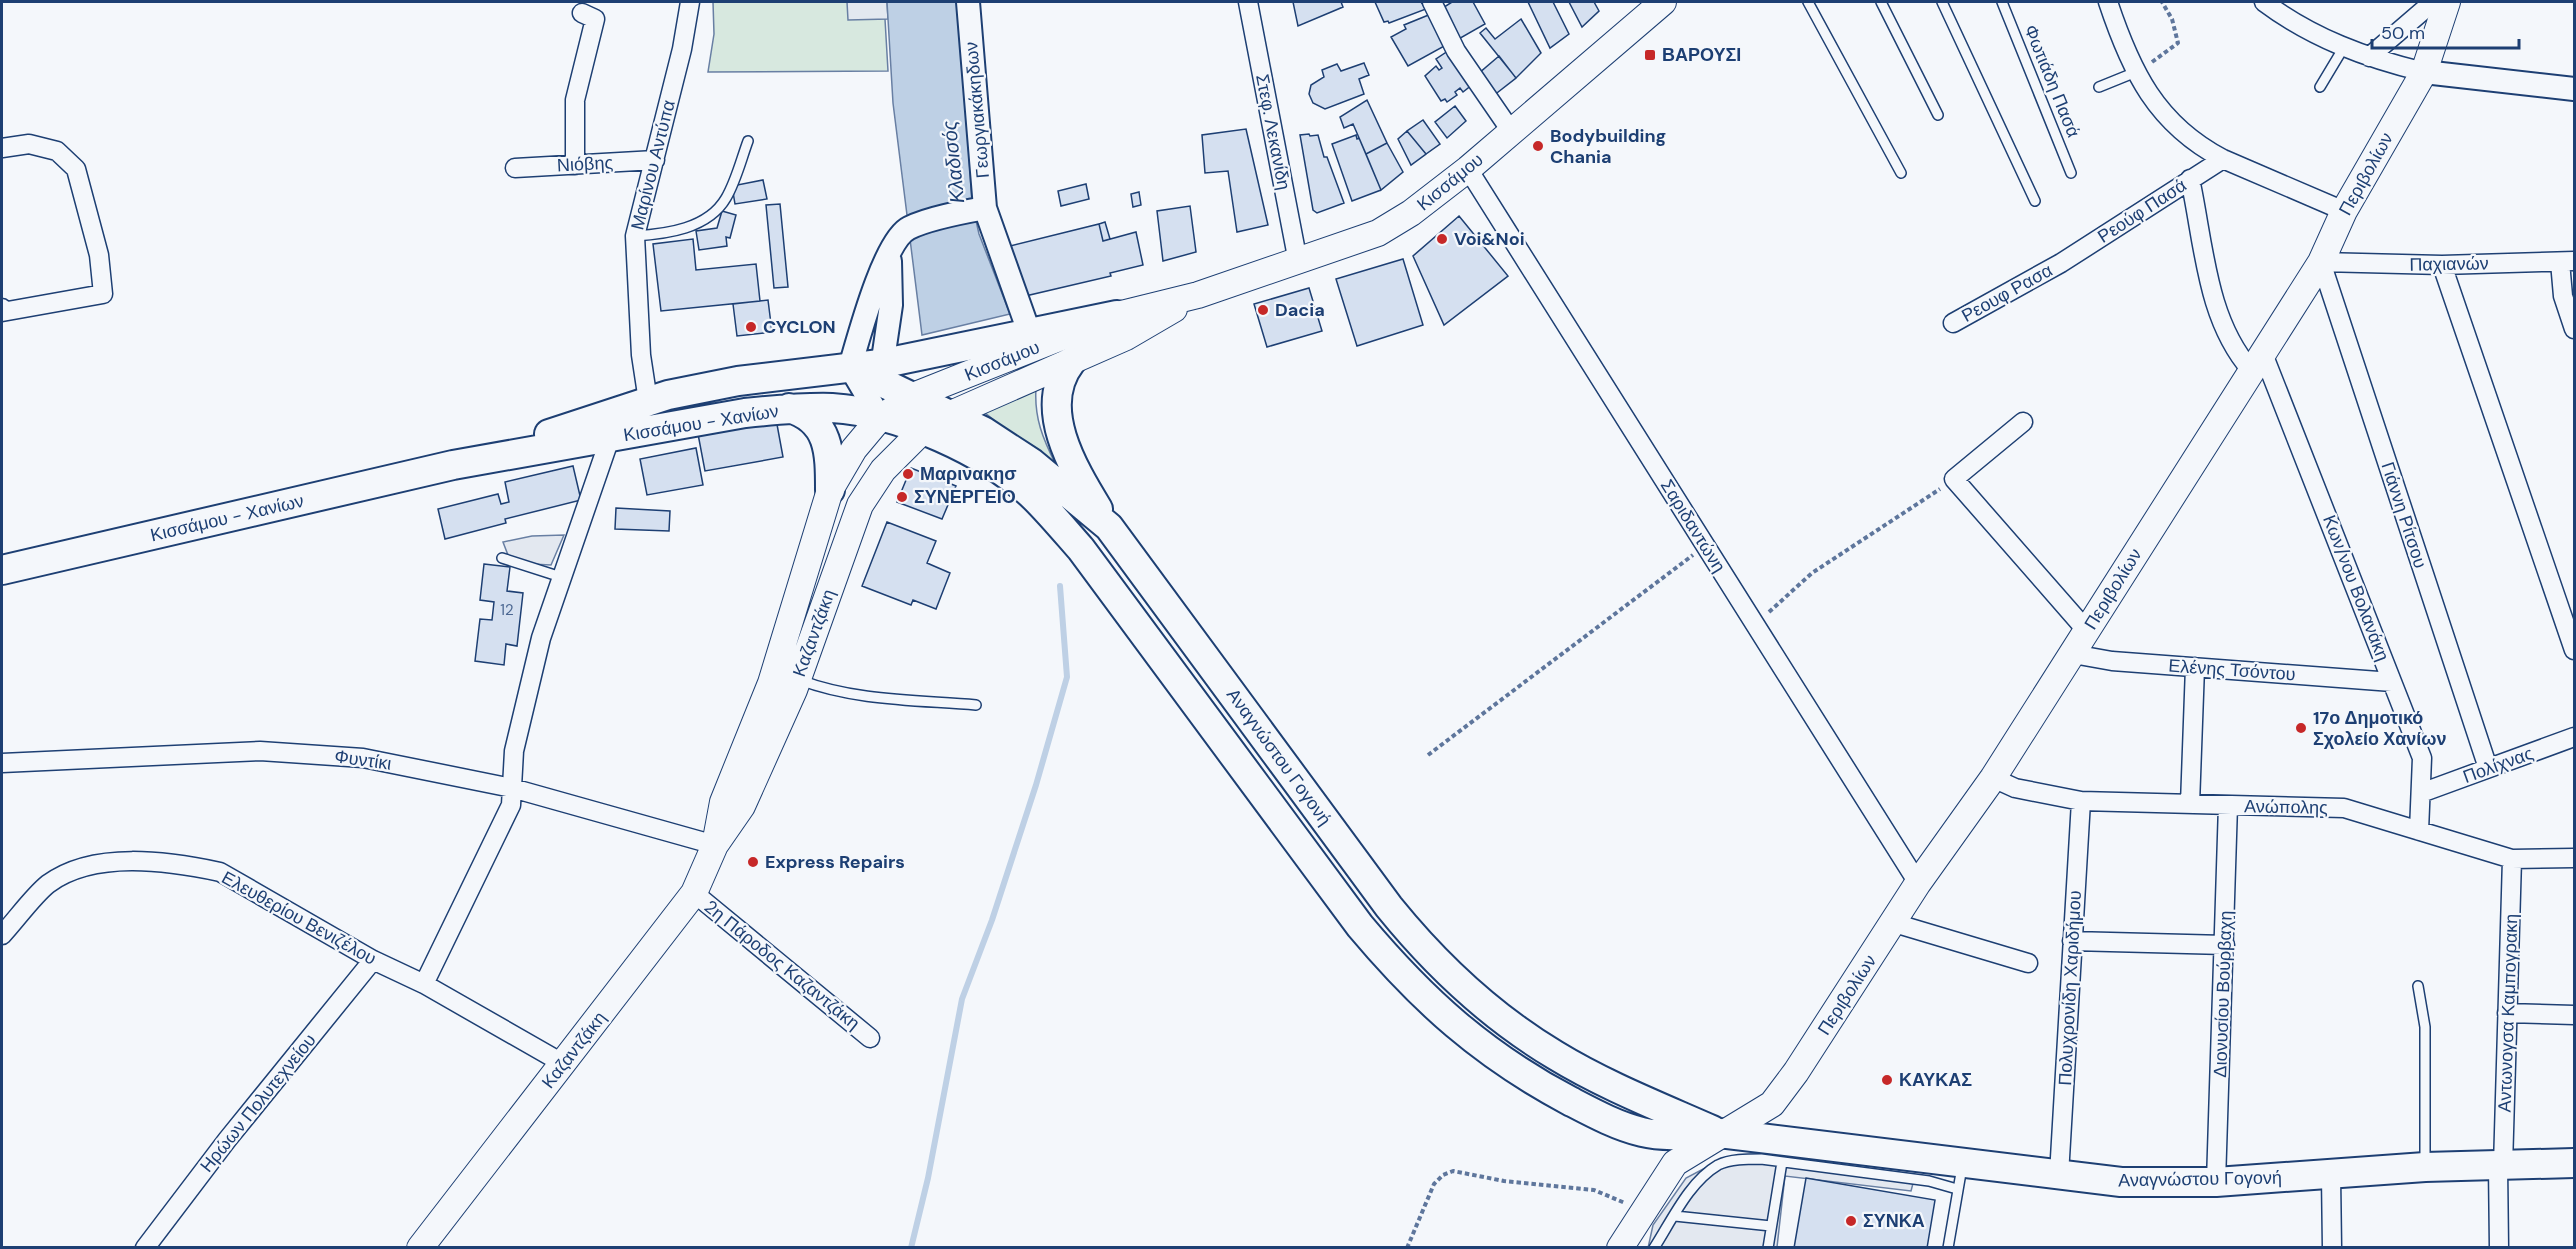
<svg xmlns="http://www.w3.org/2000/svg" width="2576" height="1249" viewBox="0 0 2576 1249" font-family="'DM Sans',sans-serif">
  <rect width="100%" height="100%" fill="#f4f7fb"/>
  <path fill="#d7e8df" stroke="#687fa3" stroke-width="1.5" d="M713,2H884L888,71L708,72L714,34Z
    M1036,388C1034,418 1043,439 1056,465L1053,468L984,412Z"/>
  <path fill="#e3e8f0" stroke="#687fa3" stroke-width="1.5" d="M847,2H887L888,19L848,20Z
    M564,535L551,565L511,563L503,542L532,536Z
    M1724,1158L1792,1161L1915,1176L1911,1191L1785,1176L1777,1247L1648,1248L1653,1225L1686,1178Z"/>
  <path fill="#bed0e5" stroke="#687fa3" stroke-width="1.5" d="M887,2H959L972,203L979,234L1010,314L922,335L893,103Z"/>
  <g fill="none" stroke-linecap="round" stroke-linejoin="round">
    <path stroke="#bed0e5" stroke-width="6" d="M911,1248L928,1178L962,999L992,920L1036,785L1067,677L1060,586"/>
  </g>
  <path fill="#d5e0f0" stroke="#1d3f73" stroke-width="1.5" d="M1293,2H1341L1343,7L1298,26Z
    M1375,2H1421L1426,9L1389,23L1388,21L1384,22Z
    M1452,2H1473L1485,24L1457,40L1441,9Z
    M1528,2H1553L1569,34L1550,48Z
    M1569,2H1594L1599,11L1582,27Z
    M1431,14L1448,44L1408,66L1391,37L1406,29L1404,25Z
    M1521,19L1541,53L1516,78L1480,33L1486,28L1495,39Z
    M1448,51L1473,84L1463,92L1460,88L1455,92L1457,95L1447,102L1445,99L1441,101L1425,76L1436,66L1439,70L1442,68L1436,59Z
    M1499,56L1516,78L1493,96L1478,74Z
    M1364,63L1369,75L1359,79L1364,94L1325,109L1313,103L1309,94L1311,85L1324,77L1322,70L1337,64L1341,71Z
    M1367,100L1387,143L1366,154L1353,124L1344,128L1340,117Z
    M1455,106L1466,121L1447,138L1435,122Z
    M1423,120L1440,144L1426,154L1407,131Z
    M1246,129L1268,225L1237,232L1228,171L1205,173L1202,135Z
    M1407,131L1426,154L1411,165L1398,139Z
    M1309,134L1310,136L1318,135L1324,157H1327L1344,203L1317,213L1313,210L1300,135Z
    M1356,135L1357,139L1359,138L1381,190L1352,201L1332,144Z
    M1387,143L1403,172L1381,190L1366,154Z
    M763,180L767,199L735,204L732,186Z
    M1086,184L1089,199L1061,206L1058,191Z
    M1139,192L1141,205L1133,207L1131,194Z
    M780,204L788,287L774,288L766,205Z
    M1190,206L1196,252L1163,261L1157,211Z
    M722,211L736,215L730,238L726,237L727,246L699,250L696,231L717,228Z
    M1459,216L1508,276L1444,325L1413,256Z
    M1105,222L1110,239L1103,241L1099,224Z
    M1099,224L1103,241L1136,232L1143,265L1110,273L1111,276L1021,297L1010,246Z
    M693,239L696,270L756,264L760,301L661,311L653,244Z
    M1403,259L1423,325L1357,346L1336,279Z
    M1309,288L1322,331L1267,347L1254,304Z
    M768,300L772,332L737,336L733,304Z
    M776,419L783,457L705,471L698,434Z
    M696,448L703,485L647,495L640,459Z
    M573,466L581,500L505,519L506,523L445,539L438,509L498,494L501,504L509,502L505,482Z
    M911,468L956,486L942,519L897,502Z
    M616,508L670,511L669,531L615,529Z
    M887,522L936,541L927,563L950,573L936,609L913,600L911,605L862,586Z
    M484,564L510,567L507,591L523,593L517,646L506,644L504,665L475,661L480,619L492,620L494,602L480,600Z
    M1806,1178L1935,1200L1927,1248H1794Z"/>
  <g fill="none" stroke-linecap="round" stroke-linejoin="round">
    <defs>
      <path id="service" d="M1808,2L1901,173
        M1881,2L1938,115
        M1942,2L2035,201
        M2002,2L2071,173
        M2099,87L2136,72
        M2320,87L2344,47
        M635,236C666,234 708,229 726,198C736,181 741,160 748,141
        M502,558L561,577
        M800,680C855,701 917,700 976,705
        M2418,986L2425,1027V1165
        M1675,1216L1771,1226
        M1654,1248C1672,1220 1689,1182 1718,1165C1730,1159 1747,1159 1761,1159L1929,1181L1957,1189
        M1768,1248L1782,1162
        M1948,1248L1962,1167"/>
      <path id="minor" d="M1248,2L1298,262
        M1432,2L1456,51L1511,131
        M2108,2C2131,71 2156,124 2223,159L2344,211
        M2264,2C2312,38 2366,58 2424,72
        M2369,57L2433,2
        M2,148L29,144L57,151L76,169L99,255L103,294L2,312V308
        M575,165V100L595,19L582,13
        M515,168L655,160
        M1468,169L1918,883
        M2190,179C2204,243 2206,319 2251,370
        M2560,262L2563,296L2574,329
        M2442,265L2574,650
        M1953,323L2061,263L2223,159
        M2262,351L2422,758L2419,831
        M648,401L641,355L635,236L682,49L690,2
        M2023,422L1954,479L2087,631
        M2073,654L2112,661L2392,682
        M2,763L260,751L363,758L512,788L715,845
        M2488,768L2321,262L2442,265L2574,261
        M1993,778L2015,788L2081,801L2344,808L2512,859L2574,858
        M2421,793L2574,737
        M2190,804L2195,667
        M694,893L870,1038
        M1894,923L2028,963
        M2,935C16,920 33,896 48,884C94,850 168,861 220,872L373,960L424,984L564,1064
        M2072,941L2225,945
        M424,984L511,805L514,751L541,638L610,438L608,429
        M2507,1013L2574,1015
        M2498,1166L2499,1248
        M2503,1166L2512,859
        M2059,1175L2081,801
        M2331,1176L2332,1248
        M2216,1182L2228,805
        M145,1248L227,1140L373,960"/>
      <path id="tertiary" d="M968,2L985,208L1029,332
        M2424,72L2574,89
        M880,380L891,305L890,261
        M880,418L850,367C858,340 884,240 909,228C929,218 963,212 985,208"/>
      <path id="secondary" d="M715,845L723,802L771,683L830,490L854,449L880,418L913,396L1117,315L1198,295L1378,233L1411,213L1468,169L1663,2
        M420,1248L694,893L715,845L742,806L794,690L860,505L883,470L923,430L951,414L1126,337L1174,309
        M1620,1248L1675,1163L1772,1104L1796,1072L1918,883L1993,778L2321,262L2344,211L2424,72L2447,2"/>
      <path id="primary" d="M1071,362C1036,407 1073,468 1098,509
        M850,367L983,431L1032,463L1109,527L1389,907C1436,965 1490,1016 1555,1055C1604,1085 1660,1107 1712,1130
        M789,408C830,420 830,453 830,490
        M549,434L668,395L738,381L880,364L1117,315
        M2,570L453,465L745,413C774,410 803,407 832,408C898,412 988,452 1035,498C1051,514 1066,532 1081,549L1360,926C1423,1001 1483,1055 1570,1101C1593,1113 1617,1126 1642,1132C1667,1138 1694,1134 1719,1133L2121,1182H2216L2425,1167L2574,1163"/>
    </defs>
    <use href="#service" stroke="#1d3f73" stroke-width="12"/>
    <use href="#minor" stroke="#1d3f73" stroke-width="21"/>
    <use href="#tertiary" stroke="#1d3f73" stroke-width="26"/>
    <use href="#secondary" stroke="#1d3f73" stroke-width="28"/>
    <use href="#primary" stroke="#1d3f73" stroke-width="32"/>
    <path stroke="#5e769c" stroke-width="4" stroke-dasharray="4.5 3" stroke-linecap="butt" d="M2152,62L2178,43L2172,19L2162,2
      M1769,612L1812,573L1940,489
      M1428,755L1693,555
      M1407,1248L1434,1184L1443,1175L1453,1171L1504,1181L1594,1190L1625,1203"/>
    <use href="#service" stroke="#f4f7fb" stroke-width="9"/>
    <use href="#minor" stroke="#f4f7fb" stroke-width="18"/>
    <use href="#tertiary" stroke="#f4f7fb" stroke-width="22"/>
    <use href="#secondary" stroke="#f4f7fb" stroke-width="26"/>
    <use href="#primary" stroke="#f4f7fb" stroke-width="28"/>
  </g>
  <g fill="#c62828" stroke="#f4f7fb" stroke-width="2">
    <rect x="1644" y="49" width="12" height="12" rx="3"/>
    <circle cx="1538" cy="146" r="6"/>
    <circle cx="1442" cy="239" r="6"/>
    <circle cx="1263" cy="310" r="6"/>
    <circle cx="751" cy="327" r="6"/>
    <circle cx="908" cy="474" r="6"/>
    <circle cx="902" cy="497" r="6"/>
    <circle cx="2301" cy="728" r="6"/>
    <circle cx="753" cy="862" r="6"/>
    <circle cx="1887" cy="1080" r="6"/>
    <circle cx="1851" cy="1221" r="6"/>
  </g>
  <g text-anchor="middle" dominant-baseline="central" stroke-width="4.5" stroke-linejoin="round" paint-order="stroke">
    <g font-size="15" fill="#4b6792">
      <text x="507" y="610">12</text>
    </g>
    <g font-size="18" font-weight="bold" fill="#1d3f73" stroke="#f4f7fb" text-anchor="start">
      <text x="1662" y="55">ΒΑΡΟΥΣΙ</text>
      <text x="1550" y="136">Bodybuilding<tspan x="1550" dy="21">Chania</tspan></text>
      <text x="1454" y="239">Voi&amp;Noi</text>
      <text x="1275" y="310">Dacia</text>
      <text x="763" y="327">CYCLON</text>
      <text x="920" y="474">Μαρινακησ</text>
      <text x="914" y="497">ΣΥΝΕΡΓΕΙΟ</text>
      <text x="2313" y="718">17ο Δημοτικό<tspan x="2313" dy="21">Σχολείο Χανίων</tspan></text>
      <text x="765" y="862">Express Repairs</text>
      <text x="1899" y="1080">ΚΑΥΚΑΣ</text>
      <text x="1863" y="1221">ΣΥΝΚΑ</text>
    </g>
    <g font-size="18" fill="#1d3f73" stroke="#f4f7fb">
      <text transform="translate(2052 81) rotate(68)">Φωτιάδη Πασά</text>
      <text transform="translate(977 110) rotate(-95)">Γεωργιακάκηδων</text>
      <text transform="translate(1273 132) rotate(79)">Στεφ. Λεκανίδη</text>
      <text transform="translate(585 164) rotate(-3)">Νιόβης</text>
      <text transform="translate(653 165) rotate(-76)">Μαρίνου Αντύπα</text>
      <text transform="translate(2366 174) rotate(-61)">Περιβολίων</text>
      <text transform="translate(1450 182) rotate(-39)">Κισσάμου</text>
      <text transform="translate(2142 211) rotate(-33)">Ρεούφ Πασά</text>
      <text transform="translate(2449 264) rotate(-1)">Παχιανών</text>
      <text transform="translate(2007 293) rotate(-29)">Ρεουφ Ρασα</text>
      <text transform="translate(1002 361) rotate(-22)">Κισσάμου</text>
      <text transform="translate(701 423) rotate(-9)">Κισσάμου - Χανίων</text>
      <text transform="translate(2404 515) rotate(72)">Γιάννη Ρίτσου</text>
      <text transform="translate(227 518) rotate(-13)">Κισσάμου - Χανίων</text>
      <text transform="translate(1693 526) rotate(58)">Σαριδαντώνη</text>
      <text transform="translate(2356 588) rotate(69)">Κων/νου Βολανάκη</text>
      <text transform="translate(2113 589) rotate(-58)">Περιβολίων</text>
      <text transform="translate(814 633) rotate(-70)">Καζαντζάκη</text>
      <text transform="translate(2232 670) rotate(4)">Ελένης Τσόντου</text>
      <text transform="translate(1279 757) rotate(54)">Αναγνώστου Γογονή</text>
      <text transform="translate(363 760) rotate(8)">Φυντίκι</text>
      <text transform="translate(2498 765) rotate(-20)">Πολίχνας</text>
      <text transform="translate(2286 807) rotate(1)">Ανώπολης</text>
      <text transform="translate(299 918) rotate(29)">Ελευθερίου Βενιζέλου</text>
      <text transform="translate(782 965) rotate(39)">2η Πάροδος Καζαντζάκη</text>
      <text transform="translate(2070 988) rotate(-87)">Πολυχρονίδη Χαριδήμου</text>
      <text transform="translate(2223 994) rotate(-88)">Διονυσίου Βούρβαχη</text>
      <text transform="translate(1847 995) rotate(-57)">Περιβολίων</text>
      <text transform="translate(2508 1013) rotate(-88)">Αντωνογσα Καμπογρακη</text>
      <text transform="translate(574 1050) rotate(-52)">Καζαντζάκη</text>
      <text transform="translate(258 1103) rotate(-51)">Ηρώων Πολυτεχνείου</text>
      <text transform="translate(2200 1179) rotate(-1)">Αναγνώστου Γογονή</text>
    </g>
    <g font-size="20" font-style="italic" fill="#1d3f73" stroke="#f4f7fb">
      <text transform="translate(953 162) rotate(-96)">Κλαδισός</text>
    </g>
  </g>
  <rect width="2576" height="1249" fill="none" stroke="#1d3f73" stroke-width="6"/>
  <path d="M2372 39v9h147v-9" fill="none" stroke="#1d3f73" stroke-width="3"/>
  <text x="2381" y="39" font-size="18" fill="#1d3f73" stroke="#f4f7fb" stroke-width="4.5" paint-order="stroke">50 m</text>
</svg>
